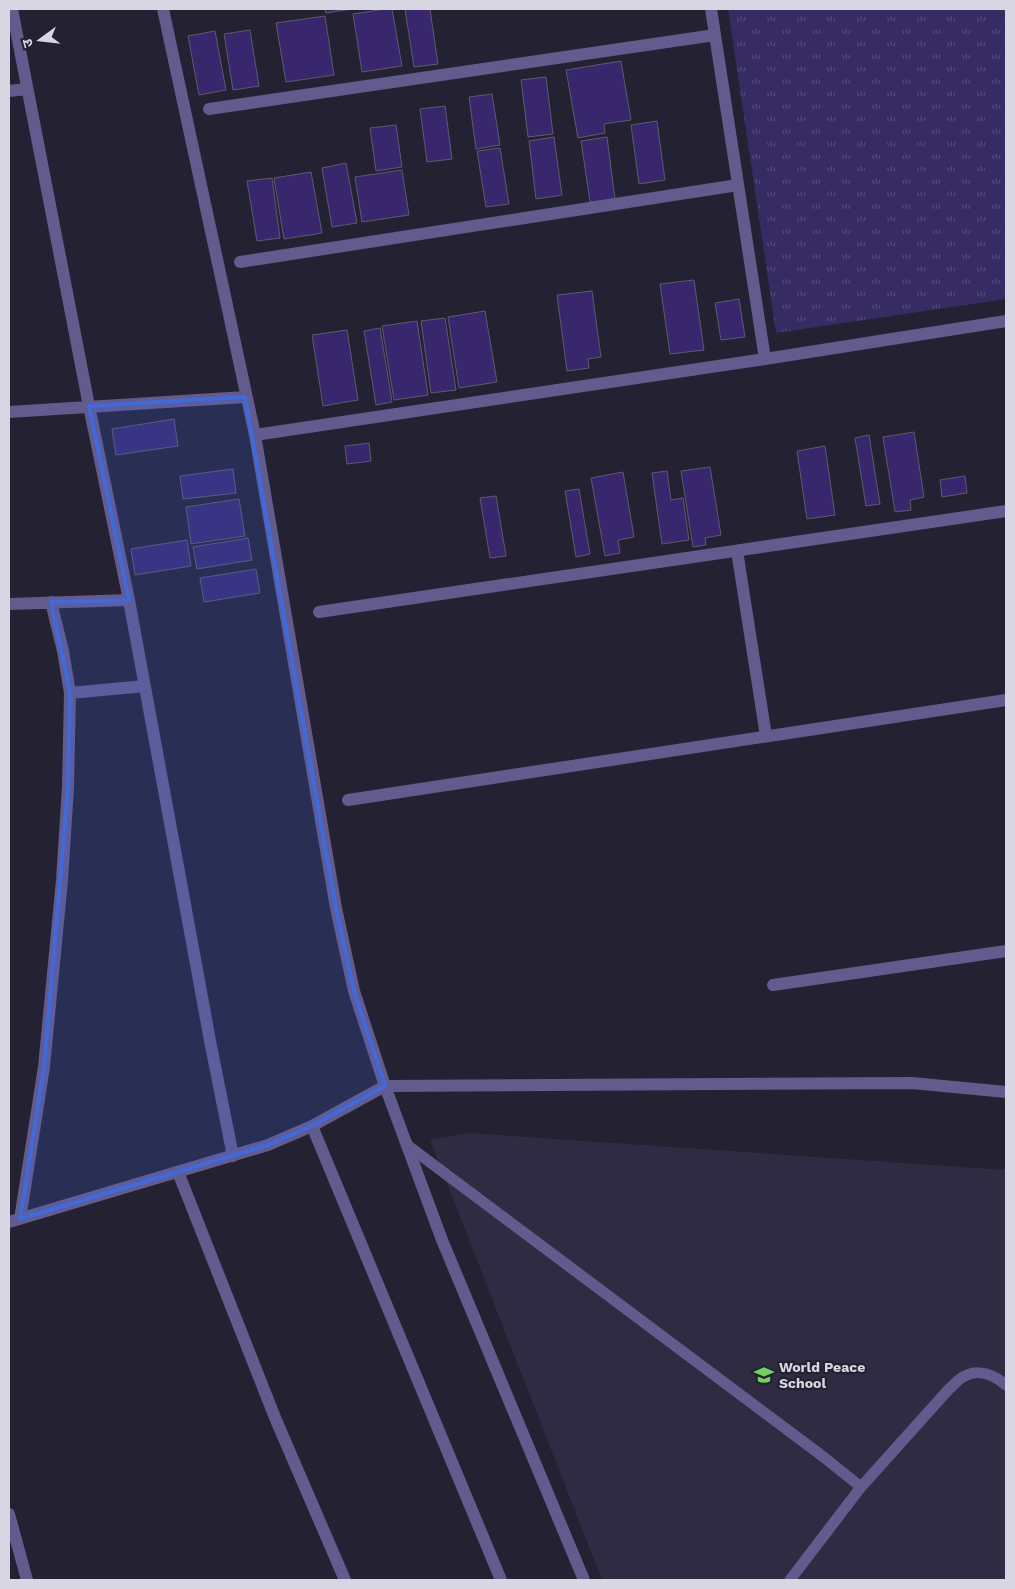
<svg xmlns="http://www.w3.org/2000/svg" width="1015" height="1589" viewBox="0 0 1015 1589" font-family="'Work Sans','Noto Sans Devanagari',sans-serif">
  <defs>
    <pattern id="park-tufts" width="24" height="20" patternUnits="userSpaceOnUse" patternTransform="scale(1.25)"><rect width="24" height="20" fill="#362b62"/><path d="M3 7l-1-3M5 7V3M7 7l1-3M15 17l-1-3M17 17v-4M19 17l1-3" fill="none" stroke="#524978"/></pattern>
  </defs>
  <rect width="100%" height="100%" fill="#242133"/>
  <path fill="#2e2b42" d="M469,1133L1006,1170V1580H602L430,1140Z"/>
  <path fill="url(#park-tufts)" d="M728,9H1006V299L776,333Z"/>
  <path fill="#39276e" stroke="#5d5a6e" d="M325,9H352L326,13Z
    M385,9H392L402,66L362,72L353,14Z
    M405,9H430L438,64L414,67Z
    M325,16L334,75L286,82L276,23Z
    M250,30L259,86L233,90L224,34Z
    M215,31L226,90L199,95L188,36Z
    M621,61L631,120L604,124L605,133L578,138L566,70Z
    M546,77L553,134L528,137L521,80Z
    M492,94L500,145L476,149L469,97Z
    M445,106L452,159L427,162L420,109Z
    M657,121L665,180L639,184L631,125Z
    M396,125L402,167L376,171L370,128Z
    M554,137L562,195L536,199L529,141Z
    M607,137L615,199L590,202L581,141Z
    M500,148L509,204L486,207L477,151Z
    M346,163L357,223L332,227L322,168Z
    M402,170L409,215L362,222L355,177Z
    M311,172L322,233L284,239L274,178Z
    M272,178L280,238L257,241L247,181Z
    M694,280L704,350L670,354L660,284Z
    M592,291L601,357L588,359L589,368L567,371L557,295Z
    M739,299L745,337L721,340L715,303Z
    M485,311L497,382L459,388L448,317Z
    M445,318L456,390L431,393L421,321Z
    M417,321L428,395L394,400L382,326Z
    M380,328L392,402L376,405L364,331Z
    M347,330L358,400L323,406L312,335Z
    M174,419L178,446L116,455L112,429Z
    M914,432L924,497L910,500L911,510L895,512L883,437Z
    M869,435L880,504L866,506L855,438Z
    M369,443L371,461L347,464L345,446Z
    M825,446L835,515L807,519L797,451Z
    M710,467L721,535L705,538L706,545L693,547L681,471Z
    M233,469L236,493L183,499L180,476Z
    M667,471L671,500L683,498L689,540L662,544L652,473Z
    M623,472L634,537L618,540L620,553L605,556L591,478Z
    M965,476L967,493L942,497L940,480Z
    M579,489L590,554L576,557L565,491Z
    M496,496L506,556L490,558L480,498Z
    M239,499L245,536L191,544L186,507Z
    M248,538L252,560L197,569L193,547Z
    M187,540L191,566L135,575L131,549Z
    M256,569L260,593L204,602L200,578Z"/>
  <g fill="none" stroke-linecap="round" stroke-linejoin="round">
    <path stroke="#625b8d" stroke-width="11" d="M407,1145L821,1455L861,1487
      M790,1580L861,1487L949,1389C954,1385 959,1378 965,1376C979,1368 995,1376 1006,1385"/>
    <path stroke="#625b8d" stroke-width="12" d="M12,9L89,406L129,600L211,1046L233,1156
      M163,9L255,435L336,908L354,991L385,1086L442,1240L584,1580
      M711,9L765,359
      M9,91L27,89
      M209,109L715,35
      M240,262L738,185
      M9,412L245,397
      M255,435L765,359L1006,321
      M737,551L766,736
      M9,604L129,600
      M319,612L1006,511
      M70,693L145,686
      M348,800L1006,700
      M773,985L1006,951
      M312,1126L501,1580
      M178,1172L276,1420L345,1580
      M20,1219L44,1067L62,880L68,787L70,693L63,651L51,602
      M9,1222L268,1145L312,1126L385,1086
      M9,1514L27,1580"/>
    <path stroke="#625b8d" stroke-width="12" d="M385,1086L912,1083L1006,1092"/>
  </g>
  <path fill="#4269da" fill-opacity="0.2" stroke="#4269da" stroke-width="4" stroke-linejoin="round" d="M245,397L336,908L354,991L385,1086L312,1126L268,1145L20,1219L44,1067L68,787L70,693L51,602L129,600L89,406Z"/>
  <defs>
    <symbol id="school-bare" viewBox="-9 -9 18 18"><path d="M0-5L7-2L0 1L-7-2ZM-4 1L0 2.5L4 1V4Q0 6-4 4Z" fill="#73d25d" stroke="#242133" stroke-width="2.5" paint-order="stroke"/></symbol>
  </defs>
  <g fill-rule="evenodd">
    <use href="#school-bare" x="750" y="1361" width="28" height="28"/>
  </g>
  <g text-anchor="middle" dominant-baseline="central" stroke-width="4.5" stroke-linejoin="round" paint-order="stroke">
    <g font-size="14" font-weight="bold" fill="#d7d6e2" stroke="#242133" text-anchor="start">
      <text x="779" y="1367">World Peace<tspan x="779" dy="16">School</tspan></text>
    </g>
  </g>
  <rect width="1015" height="1589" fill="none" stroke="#d7d6e2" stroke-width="20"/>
  <g transform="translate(40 40) rotate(255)" stroke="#242133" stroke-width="4" paint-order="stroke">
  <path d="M0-4L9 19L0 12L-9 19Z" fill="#d7d6e2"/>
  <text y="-8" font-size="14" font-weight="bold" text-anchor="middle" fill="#d7d6e2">उ</text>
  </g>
</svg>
